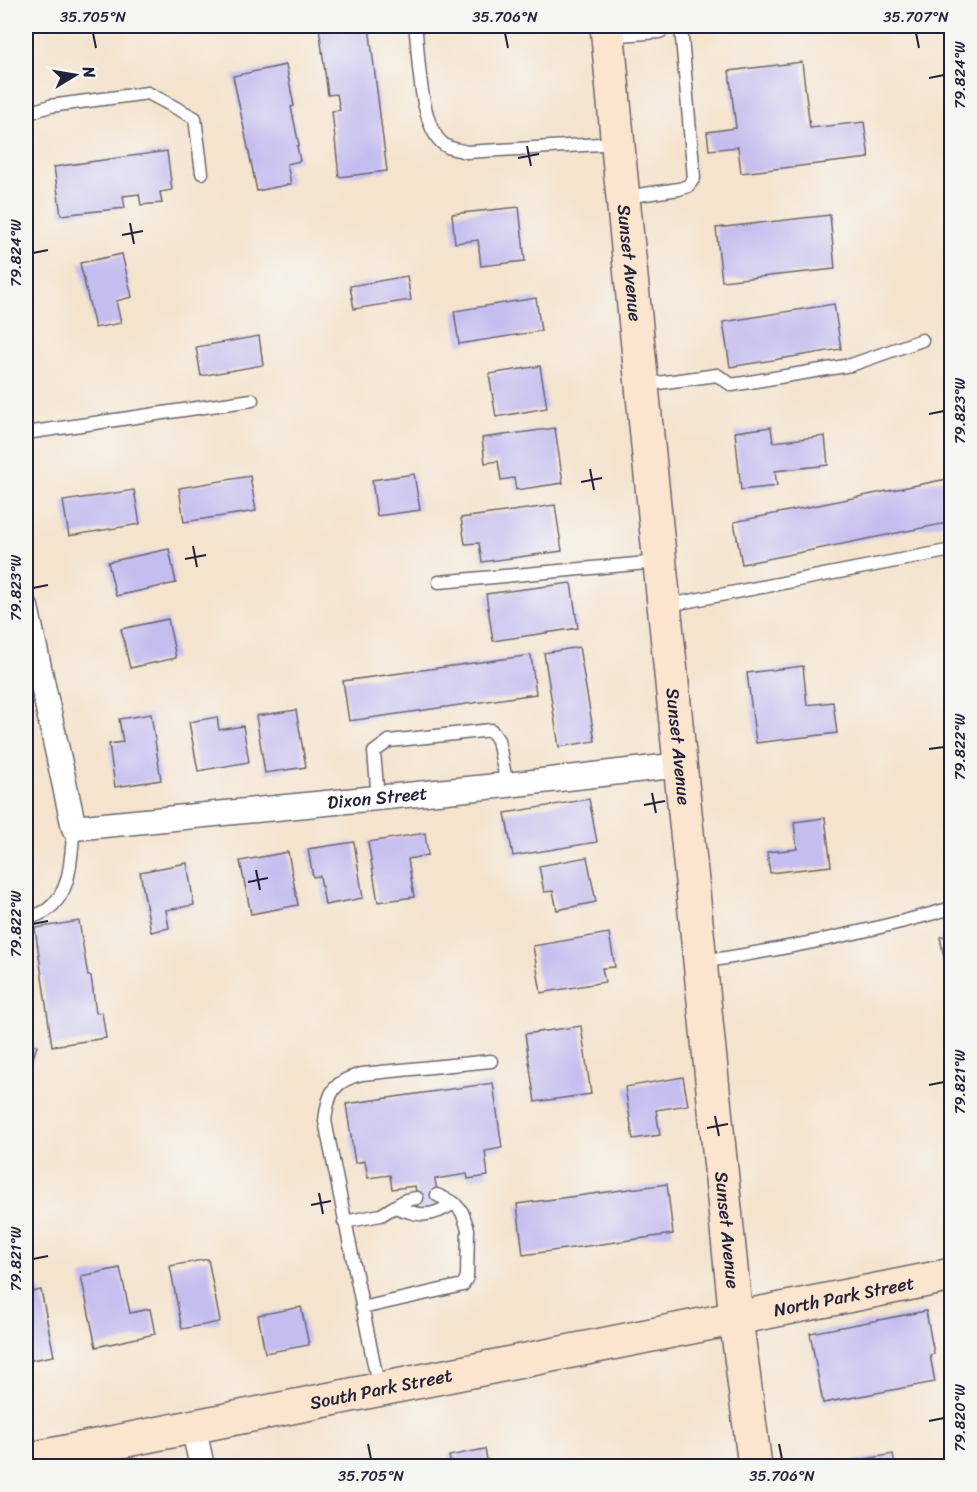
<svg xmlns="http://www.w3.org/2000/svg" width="977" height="1492" viewBox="0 0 977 1492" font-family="Sriracha,sans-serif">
  <rect width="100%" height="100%" fill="#f6f6f2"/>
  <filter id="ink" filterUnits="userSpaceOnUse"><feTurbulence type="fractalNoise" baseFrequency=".0167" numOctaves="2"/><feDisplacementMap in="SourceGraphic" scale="12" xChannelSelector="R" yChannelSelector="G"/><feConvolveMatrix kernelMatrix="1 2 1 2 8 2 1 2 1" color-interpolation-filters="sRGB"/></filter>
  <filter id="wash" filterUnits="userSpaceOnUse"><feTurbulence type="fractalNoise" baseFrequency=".008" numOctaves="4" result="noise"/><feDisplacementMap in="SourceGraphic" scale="24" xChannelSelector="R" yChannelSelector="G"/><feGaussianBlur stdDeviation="1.35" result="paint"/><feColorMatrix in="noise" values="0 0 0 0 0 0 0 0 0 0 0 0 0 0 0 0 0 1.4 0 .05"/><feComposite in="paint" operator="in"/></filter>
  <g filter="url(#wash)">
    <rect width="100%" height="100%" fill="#f4e3cd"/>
    <g id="blocks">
      <path fill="#c4bdef" d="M330,26H369L387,171L339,177L332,111L340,110L337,94L328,95L319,27Z
        M802,62L810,128L864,122L869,158L741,173L738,147L709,150L707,132L736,128L729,71Z
        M286,65L294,106L291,107L299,145L297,146L300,161L287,164L291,184L257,191L233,76Z
        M167,151L172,190L160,192L162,203L141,205L139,194L123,196L125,208L61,215L54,167Z
        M519,207L525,261L481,266L478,240L455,243L452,214Z
        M830,215L835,269L722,281L716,228Z
        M122,254L132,297L116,301L121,323L95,328L80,263Z
        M407,276L411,300L354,309L350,286Z
        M536,298L541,331L459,344L454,311Z
        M834,304L841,349L730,367L723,322Z
        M259,336L263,365L201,376L196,347Z
        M540,366L547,408L496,417L489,374Z
        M771,427L773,442L825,436L828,465L775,471L777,486L741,490L735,432Z
        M555,428L563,483L516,490L514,478L501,480L498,461L485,463L482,438Z
        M414,474L420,510L377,516L372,480Z
        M250,476L256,511L184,522L179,488Z
        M952,478V522L742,564L734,522Z
        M134,490L140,524L69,536L63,501Z
        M555,505L562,551L482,562L479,543L465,544L461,518Z
        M169,549L176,583L116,596L108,562Z
        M571,583L578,628L493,641L486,594Z
        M168,619L176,658L130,668L121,629Z
        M579,647L595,741L559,747L544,653Z
        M531,655L536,694L349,721L343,681Z
        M803,666L807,705L833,702L837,733L756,743L747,673Z
        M296,710L306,767L265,773L256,716Z
        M151,714L161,780L115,787L109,744L123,742L119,719Z
        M217,717L219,730L243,726L249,762L198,771L189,722Z
        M589,799L597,842L513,856L505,813Z
        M825,818L831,866L770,873L767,852L797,849L794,822Z
        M425,833L428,855L408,859L414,897L378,902L368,842Z
        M354,842L363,898L325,905L320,876L313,877L308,849Z
        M26,850L31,870L26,871Z
        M288,852L298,905L251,914L240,861Z
        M587,857L596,902L557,910L553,891L544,892L539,866Z
        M187,863L194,905L166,910L169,928L151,932L140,872Z
        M79,921L88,976H91L96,1013L102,1012L106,1038L52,1046L35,928Z
        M609,933L615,967L602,968L605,982L541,993L533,946Z
        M952,935V988L950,989L940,937Z
        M581,1026L591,1094L535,1102L525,1034Z
        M26,1042L37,1046L26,1079Z
        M683,1077L688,1105L656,1110L660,1135L633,1139L625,1087Z
        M493,1083L502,1148L485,1151L488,1176L468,1179L467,1174L435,1179L441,1216L421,1219L415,1186L392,1189L390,1175L368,1178L365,1161L355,1163L346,1104Z
        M667,1184L673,1234L523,1255L517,1204Z
        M208,1259L220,1322L182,1329L170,1266Z
        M120,1268L130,1313L150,1309L155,1334L96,1347L81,1276Z
        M41,1290L54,1356L26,1361V1293Z
        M301,1307L309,1345L265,1353L258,1315Z
        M926,1311L934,1354L930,1355L935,1382L823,1403L810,1333Z
        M485,1449L488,1466H451L449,1456Z
        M893,1454L895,1466H832V1465Z"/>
    </g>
  </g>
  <g filter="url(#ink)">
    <use href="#blocks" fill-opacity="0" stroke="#6c666e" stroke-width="1.5"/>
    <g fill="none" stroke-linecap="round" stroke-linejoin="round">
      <defs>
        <path id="service" d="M416,33C419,61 420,134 448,147C453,149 460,150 466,152L617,143
          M26,114L50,106L148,93L195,118L202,173
          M625,197L679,189L688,186L694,178L681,26
          M643,385L717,375L732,385L851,365L922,340
          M26,433L252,400
          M439,582L658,562
          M664,606L952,550
          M378,798L374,752L389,741L491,730L498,740L507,785
          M26,920C32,917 41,914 47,910C73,891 70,857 74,828
          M701,962C785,949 869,932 952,908
          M437,1195L454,1203
          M394,1207L406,1200L417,1198
          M344,1222L381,1215L394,1207C421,1216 429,1219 454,1203L462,1212L468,1229L467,1277L463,1285L362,1308
          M379,1389L325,1121C328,1093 333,1081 362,1074L491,1061"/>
        <g id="minor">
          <path d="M608,30L658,26"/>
          <path id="s1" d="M26,607L74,828L507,785L680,765"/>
          <path d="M193,1426L202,1466"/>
        </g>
        <g id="secondary">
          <path id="s2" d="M607,26L620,168L736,1318L755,1466"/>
          <path id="s3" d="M26,1460L952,1275"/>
        </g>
      </defs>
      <use href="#service" stroke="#6c666e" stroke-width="15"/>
      <use href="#minor" stroke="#6c666e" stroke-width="27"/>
      <use href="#secondary" stroke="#6c666e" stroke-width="36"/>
      <use href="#service" stroke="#fff" stroke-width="12"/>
      <use href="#minor" stroke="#fff" stroke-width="24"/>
      <use href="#secondary" stroke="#fce5cf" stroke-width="33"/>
    </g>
  </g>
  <path fill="none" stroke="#22223b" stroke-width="2" d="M93,33L96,48M505,33L508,48M916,33L919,48M929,78L944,75M527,146L531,166M518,158L539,154M130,223L134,244M122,235L143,231M33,253L48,250M929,414L944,411M590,469L594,490M581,482L602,478M193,546L197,567M185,559L206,555M33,588L48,585M929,749L944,747M652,793L656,813M644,805L665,801M256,870L260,890M248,882L268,878M33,924L48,921M929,1085L944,1082M715,1116L719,1136M707,1128L728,1124M319,1193L323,1214M311,1205L331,1201M33,1259L48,1256M929,1421L944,1418M368,1444L371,1459M779,1444L782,1459"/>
  <g text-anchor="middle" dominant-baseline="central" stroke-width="4.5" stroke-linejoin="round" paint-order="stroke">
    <g font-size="18" fill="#22223b" stroke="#f6f6f2">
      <text stroke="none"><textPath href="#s2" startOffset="238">Sunset Avenue</textPath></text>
      <text stroke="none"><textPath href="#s2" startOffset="724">Sunset Avenue</textPath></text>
      <text stroke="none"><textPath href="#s1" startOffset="531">Dixon Street</textPath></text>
      <text stroke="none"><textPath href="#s2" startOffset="1210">Sunset Avenue</textPath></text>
      <text stroke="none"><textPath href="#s3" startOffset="834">North Park Street</textPath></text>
      <text stroke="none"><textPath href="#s3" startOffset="362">South Park Street</textPath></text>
    </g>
  </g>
  <rect width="977" height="1492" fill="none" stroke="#f6f6f2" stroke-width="66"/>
  <g transform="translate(75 75) rotate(79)" stroke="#f6f6f2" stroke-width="4.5" paint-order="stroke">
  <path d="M0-4.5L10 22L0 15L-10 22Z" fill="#22223b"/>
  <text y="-9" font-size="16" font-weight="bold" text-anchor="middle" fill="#22223b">N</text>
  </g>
  <rect x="33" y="33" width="911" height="1426" fill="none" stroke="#22223b" stroke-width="2"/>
  <g font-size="15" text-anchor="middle" fill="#22223b">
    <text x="93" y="22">35.705°N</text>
    <text x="505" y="22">35.706°N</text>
    <text x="916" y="22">35.707°N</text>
    <text transform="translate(960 75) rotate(-90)" y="5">79.824°W</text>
    <text transform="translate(16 253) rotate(-90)" y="5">79.824°W</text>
    <text transform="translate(960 411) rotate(-90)" y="5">79.823°W</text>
    <text transform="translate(16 588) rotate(-90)" y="5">79.823°W</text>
    <text transform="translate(960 747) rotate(-90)" y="5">79.822°W</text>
    <text transform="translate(16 924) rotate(-90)" y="5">79.822°W</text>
    <text transform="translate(960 1082) rotate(-90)" y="5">79.821°W</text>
    <text transform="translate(16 1259) rotate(-90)" y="5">79.821°W</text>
    <text transform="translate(960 1418) rotate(-90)" y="5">79.820°W</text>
    <text x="371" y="1481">35.705°N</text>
    <text x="782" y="1481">35.706°N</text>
  </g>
</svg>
